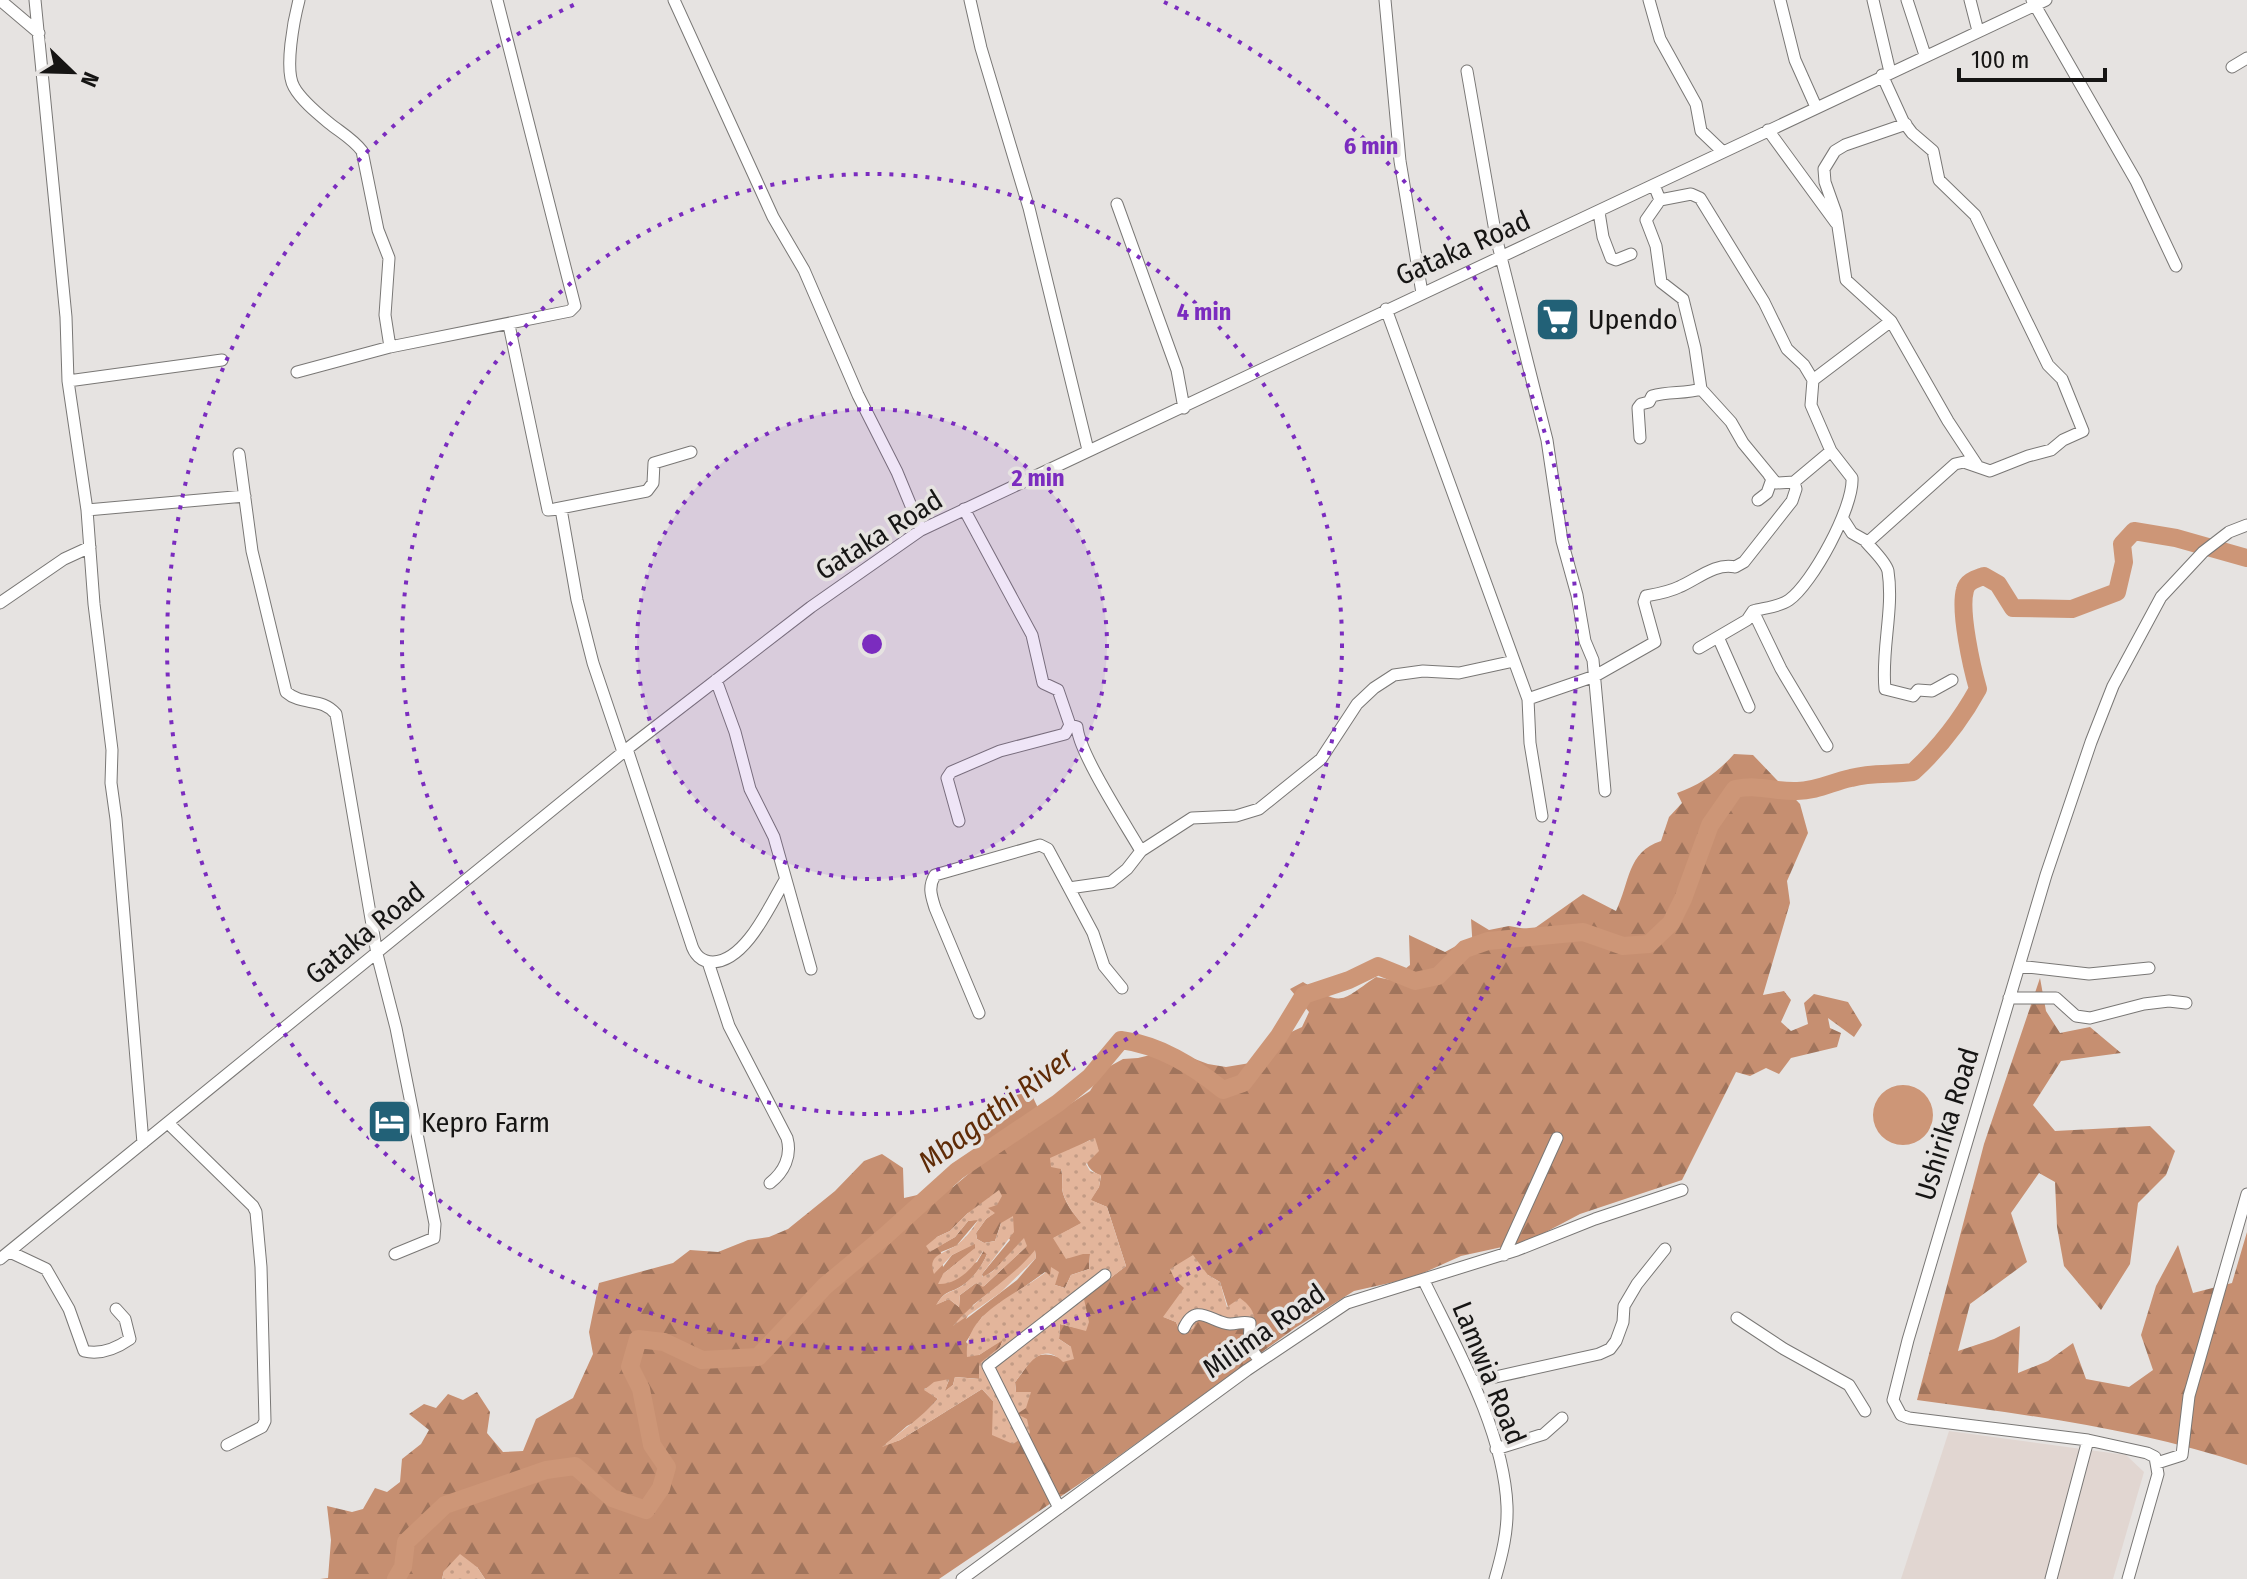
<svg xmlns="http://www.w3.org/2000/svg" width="2247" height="1579" viewBox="0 0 2247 1579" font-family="'Fira Sans Condensed',sans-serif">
  <defs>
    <pattern id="forest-firs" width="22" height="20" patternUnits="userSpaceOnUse" patternTransform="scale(2)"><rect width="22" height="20" fill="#c68f71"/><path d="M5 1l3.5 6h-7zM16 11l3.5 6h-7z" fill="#a0745c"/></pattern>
    <pattern id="garden-dots" width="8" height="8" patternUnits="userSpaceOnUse" patternTransform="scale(2)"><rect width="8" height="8" fill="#e3b59b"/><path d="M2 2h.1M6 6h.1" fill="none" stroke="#c29b85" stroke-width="1.8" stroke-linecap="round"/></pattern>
  </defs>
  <rect width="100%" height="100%" fill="#e6e3e1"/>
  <path fill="#e1d6d1" d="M1949,1431L2126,1455L2144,1472L2113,1579H1901Z"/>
  <path fill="url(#forest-firs)" fill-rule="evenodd" d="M1734,754L1753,755L1800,804L1808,833L1787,881L1790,903L1763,995L1784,991L1791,1000L1781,1022L1791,1031L1808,1024L1804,1003L1814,994L1848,1002L1862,1025L1854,1037L1828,1018L1830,1028L1841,1033L1837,1047L1791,1058L1779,1074L1766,1068L1750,1076L1736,1072L1682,1180L1580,1214L1529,1241L1461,1256L1412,1278L1354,1291L1295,1328L1094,1474L939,1579H485L477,1567L444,1571L442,1579H320L328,1578L331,1540L327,1506L352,1512L363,1509L375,1488L387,1492L400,1482L402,1459L421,1444L429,1430L409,1414L424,1404L436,1408L448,1394L463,1400L477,1392L490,1412L487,1433L503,1452L523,1451L536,1419L573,1398L593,1354L589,1332L599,1283L673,1263L690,1250L718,1252L748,1240L769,1237L788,1229L835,1191L864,1161L882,1154L903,1168L904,1198L953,1187L978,1166L972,1138C988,1110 996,1095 1031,1093L1044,1121L1090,1091L1103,1070L1123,1059L1138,1058L1171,1050L1208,1064L1226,1067L1250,1063L1267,1043L1302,1027L1309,1012L1290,989L1303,982C1344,1007 1339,1002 1376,977L1391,980L1410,965L1409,935L1445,952L1456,946L1473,951L1471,919L1489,930L1509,926L1532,930L1583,894L1616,911C1630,882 1627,852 1661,841L1669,817L1682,803L1677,793C1700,785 1718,772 1734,754ZM1090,1140C1087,1159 1081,1166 1101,1176L1099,1187L1090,1200L1107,1207L1126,1266L1083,1299L1086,1330L1060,1324L1059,1339L1071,1347L1058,1357C1032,1348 1030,1365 1015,1382L1016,1392H1030L1017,1415H993V1401L982,1389L900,1440L885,1445L907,1426L917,1421L938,1399L924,1389L949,1380L944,1392L953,1385L955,1377L980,1379V1364L1000,1347L1004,1338L979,1355L966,1342L982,1317L1045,1272L1055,1285L1065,1288L1071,1275L1089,1269L1090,1254H1083L1054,1238L1082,1223C1074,1215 1063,1200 1062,1188C1062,1181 1063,1176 1061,1169L1077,1147ZM987,1208L994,1213L986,1219L976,1233L977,1239L984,1243L995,1241L1001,1223L1010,1240L982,1274L983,1278L1027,1246L984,1286L976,1283L960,1295L959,1307L949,1299L937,1304C946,1289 950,1294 963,1285C974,1278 982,1266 987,1254L984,1250L977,1262L943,1274L976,1248L975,1243L952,1255L943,1267L941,1252L956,1246L979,1219L968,1221L955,1237L930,1251L937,1237L950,1231L968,1213ZM1035,1251L1036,1258L1017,1280L966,1319L973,1305L1020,1269ZM1208,1275L1220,1282L1228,1307L1199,1318L1181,1333L1176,1322L1164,1317L1185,1288Z
    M2040,978L2046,1011L2060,1033L2090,1027L2121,1053L2061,1061L2033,1105L2055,1131L2150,1126L2175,1151L2166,1175L2138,1203L2130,1264L2101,1310L2064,1266L2057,1227L2055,1182L2039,1173L2011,1213L2027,1262L1970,1304L1958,1351L1994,1339L2020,1326L2018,1373L2048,1361L2073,1343L2086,1379L2129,1387L2153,1370L2141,1335L2156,1286L2178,1245L2193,1293L2232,1283L2247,1232V1465C2141,1429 2028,1415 1917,1400L1984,1144Z"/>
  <path fill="url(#garden-dots)" d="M1095,1138L1099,1151L1086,1164L1090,1171L1101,1175L1099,1187L1091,1200L1107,1207L1126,1266L1084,1299L1089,1322L1086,1331L1060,1324L1059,1339L1071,1347L1074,1359L1063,1362C1041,1340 1028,1366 1015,1382L1016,1392H1031L1026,1408L1017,1414L1027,1419L1030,1433L1013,1444L992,1435L993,1401L982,1389L900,1440L882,1447C901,1431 921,1418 938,1399L924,1390L934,1382L949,1379L945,1391L953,1385L955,1377L979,1379V1364L1000,1347L1003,1340L979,1355L967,1357C963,1313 1017,1295 1046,1272L1050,1276L1051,1267L1059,1272L1055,1285L1065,1288L1071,1275L1089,1269L1090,1254H1083L1066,1259L1053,1238L1081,1223C1074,1214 1063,1200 1062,1188C1062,1181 1063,1176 1061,1169L1051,1167L1050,1158Z
    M999,1190L1002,1196L997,1205L988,1208L995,1213L986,1219L976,1233L977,1239L984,1243L995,1241L1001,1223L1013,1216L1014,1232L982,1274V1277L992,1272L1024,1238L1027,1246L983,1287L976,1283L960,1295L959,1307L949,1299L936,1305C946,1290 949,1294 962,1286C973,1278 982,1266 987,1254L983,1251C974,1267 958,1285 938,1284L943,1274L975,1248V1244L952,1255L934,1274C927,1255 943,1254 955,1246C964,1240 973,1229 978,1220L968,1221L955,1237L930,1252L926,1246L937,1237L950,1231L968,1213Z
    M1035,1250L1036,1258L1000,1293L953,1326C977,1297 1012,1279 1035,1250Z
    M1193,1255L1208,1275L1220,1282L1227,1307L1240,1298C1251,1306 1257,1315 1253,1327L1233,1330L1199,1318L1193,1329L1180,1333L1176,1322L1163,1317L1184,1288L1175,1280L1170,1269Z
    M460,1554L477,1567L485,1579H442L444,1571Z"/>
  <path fill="#cd9677" d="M1873 1115a30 30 0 1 1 60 0a30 30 0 1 1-60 0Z"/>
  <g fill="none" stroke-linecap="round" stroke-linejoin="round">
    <path stroke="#cd9677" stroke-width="18" d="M396,1579L403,1567L406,1542L445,1505L546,1470L575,1466L612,1498L646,1510L661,1488L667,1467L652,1445L641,1389L630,1367L638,1339L664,1342L702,1360L758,1357L825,1286L885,1236L957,1171L1058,1103L1090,1077L1121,1040C1160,1045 1193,1066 1223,1090L1243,1083L1279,1036L1304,995L1349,980L1378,966L1415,981L1438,976L1465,949L1488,941L1583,932L1623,946L1649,944L1671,923L1683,899L1710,825L1735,789C1761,784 1773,792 1797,791C1817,791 1832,782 1851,778C1872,772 1892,775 1913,772C1939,748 1961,720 1978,689C1972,668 1959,611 1965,590C1967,581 1976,579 1984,576L1998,584L2013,608L2072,609L2117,592L2124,562L2122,544L2134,531L2176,538L2247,558"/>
    <defs>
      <path id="minor" d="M0,0L39,33
        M35,0L66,317L68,381L87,510L94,604L112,750L111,783L116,819L143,1143
        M299,0C294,19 284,70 294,87C301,100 317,113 329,123C340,132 353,139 362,151L378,230L389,258L385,315L390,347L570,311L575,306L497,0
        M674,0L773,217L804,270L858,395L897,472L921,530
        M970,0L981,48L1029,208L1088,450
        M1385,0L1400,161L1422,293
        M1649,0L1660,39L1696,104L1701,131L1723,152
        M1780,0L1795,60L1816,107
        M1873,0L1890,72
        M1907,0L1925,55
        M1970,0L1978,31
        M2032,0L2136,181L2176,266
        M2232,67L2247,58
        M1467,71L1496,237L1547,440L1562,541L1577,595L1585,641L1593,660L1605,791
        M1906,124L1845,145L1835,151L1824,169L1825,182L1836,213L1846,280L1891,321L1948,421L1977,465
        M1768,130L1836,223
        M1654,185L1660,200L1646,220L1656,246L1661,282L1683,299L1695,348L1701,389L1731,422L1743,443L1776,483L1794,482
        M1117,204L1177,370L1184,408
        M1599,212L1603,237L1611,258L1616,260L1631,254
        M1386,309L1528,699L1595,676L1655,642L1644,602L1646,596C1657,594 1669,592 1679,587C1696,580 1716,562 1735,567L1744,562L1792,501L1796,489L1794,482L1831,451L1811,405L1813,380L1804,365L1787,349L1764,302L1700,198L1691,194L1660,200
        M509,325L548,510L561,509L577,600L593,663L623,752
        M297,372L390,347
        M1813,380L1891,321
        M68,381L222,360
        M1640,438L1638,408L1641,404L1649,402L1652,396C1669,391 1685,394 1701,389
        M239,454L252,551L286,692C302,706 322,697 336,714L377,954L396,1028L435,1224L434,1238L395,1254
        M1758,500L1767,493L1772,479L1769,475
        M555,509L647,491L653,483L654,463L691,452
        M87,510L245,496
        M1843,519L1852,533L1868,542L1955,464L1964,462L1990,471L2028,456L2051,450L2063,440L2083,431L2062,379L2048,365L1975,215L1939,180L1933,151L1912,133L1903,121L1882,75
        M1866,542C1872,549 1886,562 1888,571C1894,610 1881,650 1885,689L1913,696L1918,690L1932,691L1952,680
        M0,603L64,559L90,547
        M1718,637L1749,707
        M1699,648L1747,620L1753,611
        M716,680L735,732L750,789L774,837L811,969
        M1528,699L1530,743L1542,816
        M1070,725L1077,727C1079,753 1126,825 1141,851
        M1827,746L1781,669L1753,611C1764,608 1779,607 1789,600C1812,584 1854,507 1852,478L1831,451
        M627,749L691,943C694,954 701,962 713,962C746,961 770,905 785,880
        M959,821L947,778L951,772L1000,751L1065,734L1070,725L1058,690L1043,683L1032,635L964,509
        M708,962L729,1026L787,1138C792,1156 784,1172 770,1183
        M2019,966L2089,974L2149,968
        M1122,988L1104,966L1093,933L1069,888L1111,882L1127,869L1141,851L1192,818L1236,816L1259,809L1321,759L1357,704L1374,688L1394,675L1423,671L1459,673L1514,661
        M2009,998H2056L2076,1016L2090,1018L2144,1004L2169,1001L2186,1003
        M979,1013L935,908C931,895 928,887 935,875L1040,845L1048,849L1069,888
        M168,1123L253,1206L256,1212L261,1267L265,1421L262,1427L227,1445
        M10,1252L46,1269L69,1309L84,1351C100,1355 117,1348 130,1339L125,1319L116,1309
        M1504,1255L1557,1138
        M0,1259L627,749L811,607L921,530L2046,0
        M1424,1281C1456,1347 1504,1431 1507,1506C1508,1531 1502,1555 1495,1579
        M1737,1318L1784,1349L1849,1385L1865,1411
        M1184,1328C1196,1301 1212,1323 1230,1324C1238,1324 1242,1321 1250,1323L1249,1346L1260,1361
        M1473,1382L1599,1354L1610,1349L1616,1341L1623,1322L1624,1306L1637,1284L1665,1249
        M1496,1449L1544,1434L1562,1418
        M2157,1463L2182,1455L2189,1396L2247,1194
        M1059,1508L988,1366L1105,1275
        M962,1579L1247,1370L1347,1303L1517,1250L1595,1219L1682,1190
        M2051,1579L2088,1440
        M2128,1579L2158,1474L2155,1457L2147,1453L2088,1440L1909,1418L1901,1415L1893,1400L1908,1340L2046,875L2091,742L2113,686L2161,597L2203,552L2229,532L2247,525"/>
    </defs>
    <use href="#minor" stroke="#797775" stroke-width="13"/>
    <use href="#minor" stroke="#fff" stroke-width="11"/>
  </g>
  <circle cx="872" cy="644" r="235" fill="#7b2cbf" fill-opacity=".12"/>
  <g fill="none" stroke="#7b2cbf" stroke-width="4" stroke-dasharray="4 8">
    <circle cx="872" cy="644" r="235"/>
    <circle cx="872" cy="644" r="470"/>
    <path d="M1164 2A705 705 0 1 1 580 2"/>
  </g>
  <defs>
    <symbol id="supermarket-square" viewBox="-11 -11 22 22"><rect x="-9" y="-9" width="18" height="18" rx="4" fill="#226177" stroke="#e6e3e1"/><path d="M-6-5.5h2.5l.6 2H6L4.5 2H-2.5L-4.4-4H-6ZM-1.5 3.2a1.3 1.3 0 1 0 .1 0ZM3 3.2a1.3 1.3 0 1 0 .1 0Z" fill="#fff"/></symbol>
    <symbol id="hotel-square" viewBox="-11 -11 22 22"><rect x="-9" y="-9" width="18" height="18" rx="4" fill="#226177" stroke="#e6e3e1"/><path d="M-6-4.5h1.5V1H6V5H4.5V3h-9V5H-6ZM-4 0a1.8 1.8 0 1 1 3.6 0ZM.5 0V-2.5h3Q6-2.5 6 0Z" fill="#fff"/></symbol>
  </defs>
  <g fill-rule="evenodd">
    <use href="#supermarket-square" x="1532" y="294" width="51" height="51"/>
    <use href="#hotel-square" x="364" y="1096" width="51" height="51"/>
  </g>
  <g text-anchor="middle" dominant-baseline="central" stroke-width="7" stroke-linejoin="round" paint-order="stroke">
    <g font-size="28" fill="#161514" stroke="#e6e3e1">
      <text transform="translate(1463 248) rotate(-24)">Gataka Road</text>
      <text transform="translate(879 535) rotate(-32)">Gataka Road</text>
      <text transform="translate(365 933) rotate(-39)">Gataka Road</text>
      <text transform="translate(1947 1124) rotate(-73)">Ushirika Road</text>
      <text transform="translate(1264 1331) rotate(-35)">Milima Road</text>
      <text transform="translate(1489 1373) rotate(68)">Lamwia Road</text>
    </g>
    <g font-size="28" fill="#161514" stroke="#e6e3e1" text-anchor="start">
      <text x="1588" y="319">Upendo</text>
      <text x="421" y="1122">Kepro Farm</text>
    </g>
    <g font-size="30" font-style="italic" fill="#5f2b06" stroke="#e6e3e1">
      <text transform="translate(996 1110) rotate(-37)">Mbagathi River</text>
    </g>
  </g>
  <circle cx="872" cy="644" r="12" fill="#7b2cbf" stroke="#e6e3e1" stroke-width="4"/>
  <g font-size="24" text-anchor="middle" font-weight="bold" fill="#7b2cbf" stroke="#e6e3e1" stroke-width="7" stroke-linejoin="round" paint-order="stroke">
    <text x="1371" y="154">6 min</text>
    <text x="1204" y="320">4 min</text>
    <text x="1038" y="486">2 min</text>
  </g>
  <g transform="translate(72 72) rotate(113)" stroke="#e6e3e1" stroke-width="6" paint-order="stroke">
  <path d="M0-6L14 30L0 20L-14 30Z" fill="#161514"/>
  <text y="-12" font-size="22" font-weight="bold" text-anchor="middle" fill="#161514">N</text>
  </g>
  <path d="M1959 68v12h146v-12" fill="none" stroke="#161514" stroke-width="4"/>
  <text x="1971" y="68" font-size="24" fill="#161514" stroke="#e6e3e1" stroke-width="6" paint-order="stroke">100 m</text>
</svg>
